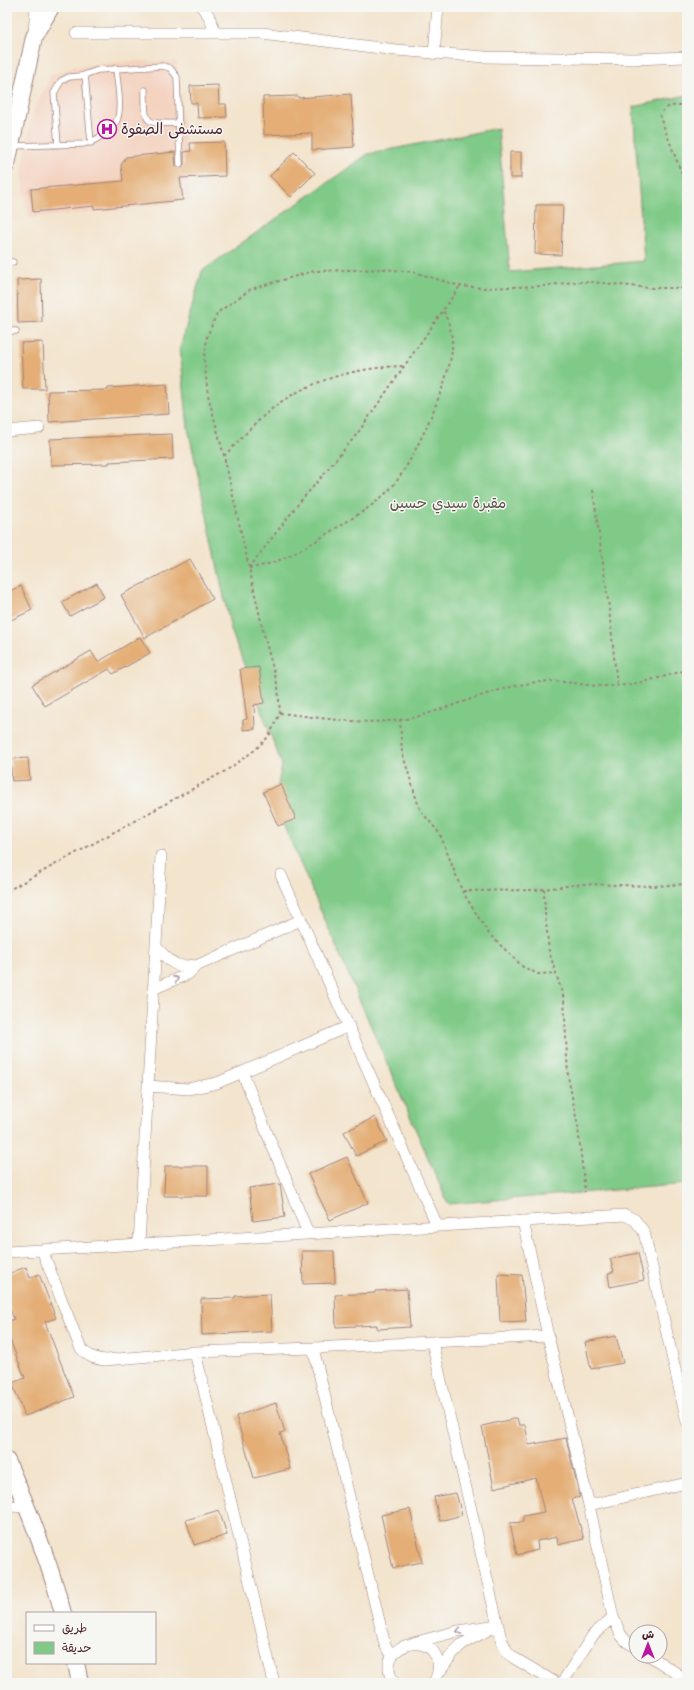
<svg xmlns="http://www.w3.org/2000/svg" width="694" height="1690" viewBox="0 0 694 1690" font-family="'Comic Neue','Playpen Sans Arabic',sans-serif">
  <rect width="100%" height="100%" fill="#f6f6f2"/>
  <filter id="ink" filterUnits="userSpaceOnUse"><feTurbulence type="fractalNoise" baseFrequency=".025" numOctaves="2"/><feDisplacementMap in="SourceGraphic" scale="8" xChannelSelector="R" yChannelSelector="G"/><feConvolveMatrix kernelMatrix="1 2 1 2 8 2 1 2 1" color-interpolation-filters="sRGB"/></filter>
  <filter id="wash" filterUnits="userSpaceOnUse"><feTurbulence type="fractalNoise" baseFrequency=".012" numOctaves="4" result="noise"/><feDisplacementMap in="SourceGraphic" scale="16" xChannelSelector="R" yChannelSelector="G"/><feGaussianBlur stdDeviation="0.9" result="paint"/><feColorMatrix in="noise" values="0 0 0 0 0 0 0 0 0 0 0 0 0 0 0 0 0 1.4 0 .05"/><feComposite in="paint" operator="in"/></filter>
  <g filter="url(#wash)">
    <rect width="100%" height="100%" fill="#f3e4cd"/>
    <path fill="#f4d3c1" d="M132,61L177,62L190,202L29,218L22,175L26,147L34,110L51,75L73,67Z"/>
    <path fill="#80ca88" stroke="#65745a" d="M687,95V1184L448,1204L274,803L282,765L231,630L188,428L180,348L202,271L368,154L498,128L510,272L644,261L633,107Z"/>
    <g id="blocks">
      <path fill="#e4ae76" d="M218,85L219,104H226L227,117L198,118L197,103H191L190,86Z
        M351,94L354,147L312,150V133L264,135L263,97L298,96V98Z
        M224,142L225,176L180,178L183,200L94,209V206L33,212L31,189L123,181L121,165L126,157L175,152L176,166L181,168L184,164V152L191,151L190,143Z
        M294,152L315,173L291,197L270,176Z
        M510,152H521V178H510Z
        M536,205H563L561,255L535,254Z
        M41,279L42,322L18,323L17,280Z
        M43,342L45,389H23L21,343Z
        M167,384L169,414L49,422L48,391L108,390V388Z
        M172,434L173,459L109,462V464L51,465L50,439Z
        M190,559L213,599L145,638L121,595Z
        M97,583L104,597L70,616L62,602Z
        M21,586L32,610L7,622V592Z
        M140,637L150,653L113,674L109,669L45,706L32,685L91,651L98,662Z
        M259,667L264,703L254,705L255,729L243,730V720L247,719L240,669Z
        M28,758L30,780L12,781L10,759Z
        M281,784L296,819L278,826L263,792Z
        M375,1117L387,1141L356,1156L344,1132Z
        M347,1157L368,1203L330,1220L308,1174Z
        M165,1166H208V1196H164Z
        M280,1184L285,1217L253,1221L249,1188Z
        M302,1251H334L335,1283L303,1284Z
        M638,1253L644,1280L610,1287L608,1274L614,1271L610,1259Z
        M26,1267L30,1278L39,1274L56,1318L45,1322L74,1397L25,1416L12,1383L25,1378L7,1332V1322L14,1319L7,1302V1274Z
        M498,1274L522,1275L526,1321L500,1322Z
        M407,1289L410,1327L377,1329V1325L336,1327L335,1295L375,1293V1291Z
        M270,1294L272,1331L202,1335L201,1299L235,1298V1296Z
        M616,1336L623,1363L591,1369L585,1342Z
        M276,1403L285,1432L280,1433L290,1469L254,1478L236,1416Z
        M517,1418L519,1425H525L529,1445L566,1438L580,1497L572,1499L584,1539L558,1545L557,1537L537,1541L538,1550L517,1555L510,1523L523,1522V1516L544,1512L536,1478L494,1488L482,1426Z
        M456,1493L462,1515L440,1521L434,1497Z
        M410,1509L422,1562L393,1568L381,1515Z
        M219,1510L227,1535L194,1545L186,1520Z"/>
    </g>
  </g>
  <g filter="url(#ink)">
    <use href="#blocks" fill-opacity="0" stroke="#9e827c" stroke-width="1"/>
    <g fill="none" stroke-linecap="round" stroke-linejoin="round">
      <defs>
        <path id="lane" d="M85,75L91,143
          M145,90C145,125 144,124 179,123
          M58,145L54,93L61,81L69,77L81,76L98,70L163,66L170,68L177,77L180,164
          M13,146L83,144C92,143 98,139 105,133C109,130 113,127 116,122C123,110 117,82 116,68
          M7,262H13
          M7,331H16"/>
        <path id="street" d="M202,7L209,16L215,32
          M34,32L36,7
          M76,33H262L396,50L485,57L634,59L687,57
          M434,54L438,7
          M7,431L39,428
          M281,875L437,1225
          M156,947C164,955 171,965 183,966C187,966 191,965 196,966
          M153,989L188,974L196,966L301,920
          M242,1072L308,1233
          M148,1086L188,1089L217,1083L349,1026
          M523,1221L548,1336L589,1505L613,1617L621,1635L627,1642L636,1647
          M139,1244L161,856
          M42,1250L80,1347C87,1356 94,1359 106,1360L195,1352L313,1348
          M7,1252L625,1215L635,1220L644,1232L687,1422
          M432,1342L501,1639L508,1653L514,1658L556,1683
          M195,1352L274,1683
          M589,1505L687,1483
          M7,1506L28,1507
          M413,1643L458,1631L498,1625
          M393,1654L388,1650L385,1645L313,1348L548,1336
          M650,1656L687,1680
          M438,1674L453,1653L462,1644L490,1629
          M394,1683C372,1647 430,1627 438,1662C439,1670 438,1677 433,1683
          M562,1683L593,1635L613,1617"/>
        <path id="secondary" d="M7,164L34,37L51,7
          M7,1461C29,1510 49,1561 63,1613
          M76,1663L80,1683"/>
      </defs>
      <use href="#lane" stroke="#9e827c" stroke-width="7"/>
      <use href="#street" stroke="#9e827c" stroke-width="12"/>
      <use href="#secondary" stroke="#9e827c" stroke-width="18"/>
      <path stroke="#9e827c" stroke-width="2" stroke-dasharray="3 3" stroke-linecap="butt" d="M687,104C676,106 663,104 660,117L687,187
        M224,456C238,442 252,426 267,413C303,381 357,367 404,366
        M593,490L609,608L617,685
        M249,568C282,564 308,546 336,528C356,516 375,505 390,489C412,467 451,378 452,348C453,334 449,323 443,310
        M249,568L299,503L324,474L357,434L460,286
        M280,713C325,718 374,728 419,716C459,705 496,687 538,682C561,679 582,686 604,686C632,687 661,677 687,670
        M400,719L402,752L418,804L421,811L440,834L462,891L489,934L523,967L538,974L557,973
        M544,889L545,913L549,951L564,999L568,1076L578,1127L585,1192
        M7,891L227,770L255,750L269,736L280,713L278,687L265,639L224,456L208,395L204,359L207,337L217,313L251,289L314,271L385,269L413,272L460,286L482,288L543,286L574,282H593L650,288H687
        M463,891L536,890L582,884L654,886L687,884"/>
      <use href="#lane" stroke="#fff" stroke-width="5.5"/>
      <use href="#street" stroke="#fff" stroke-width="11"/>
      <use href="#secondary" stroke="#fff" stroke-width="16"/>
    </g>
    <defs><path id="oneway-chevron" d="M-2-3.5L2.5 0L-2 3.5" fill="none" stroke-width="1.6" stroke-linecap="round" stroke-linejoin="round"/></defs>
    <g stroke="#ae9aa0">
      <use href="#oneway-chevron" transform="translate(176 979) rotate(-24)"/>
      <use href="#oneway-chevron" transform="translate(459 1631) rotate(170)"/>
    </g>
  </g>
  <defs>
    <symbol id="hospital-ring" viewBox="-11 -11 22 22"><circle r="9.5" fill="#f6f6f2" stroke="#b5179e" stroke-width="1.5"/><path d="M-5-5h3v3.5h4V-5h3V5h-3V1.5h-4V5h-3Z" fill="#b5179e"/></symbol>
  </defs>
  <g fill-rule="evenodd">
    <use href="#hospital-ring" x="96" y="118" width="22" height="22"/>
  </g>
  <g text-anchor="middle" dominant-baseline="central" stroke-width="3" stroke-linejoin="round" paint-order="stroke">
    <g font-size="15" fill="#4a1f2b" stroke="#f6f6f2" text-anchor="start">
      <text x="121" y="129">مستشفى الصفوة</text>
    </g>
    <g font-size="15" fill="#5a5247" stroke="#f6f6f2">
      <text x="448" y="503">مقبرة سيدي حسين</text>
    </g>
  </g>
  <rect width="694" height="1690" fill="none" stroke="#f6f6f2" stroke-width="24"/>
  <rect x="26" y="1612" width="130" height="52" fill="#f6f6f2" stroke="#b1a0a2"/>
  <rect x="34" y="1625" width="20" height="6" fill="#ffffff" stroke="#b1a0a2"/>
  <text x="62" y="1632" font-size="12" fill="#4a1f2b">طريق</text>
  <rect x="34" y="1642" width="20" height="12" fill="#80ca88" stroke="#b1a0a2"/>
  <text x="62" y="1652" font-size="12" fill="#4a1f2b">حديقة</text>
  <g transform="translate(648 1644)"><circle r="19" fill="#f6f6f2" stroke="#b1a0a2"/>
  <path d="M0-3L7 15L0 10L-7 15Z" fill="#b5179e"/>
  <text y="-6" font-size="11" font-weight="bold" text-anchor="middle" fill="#4a1f2b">ش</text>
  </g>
</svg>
